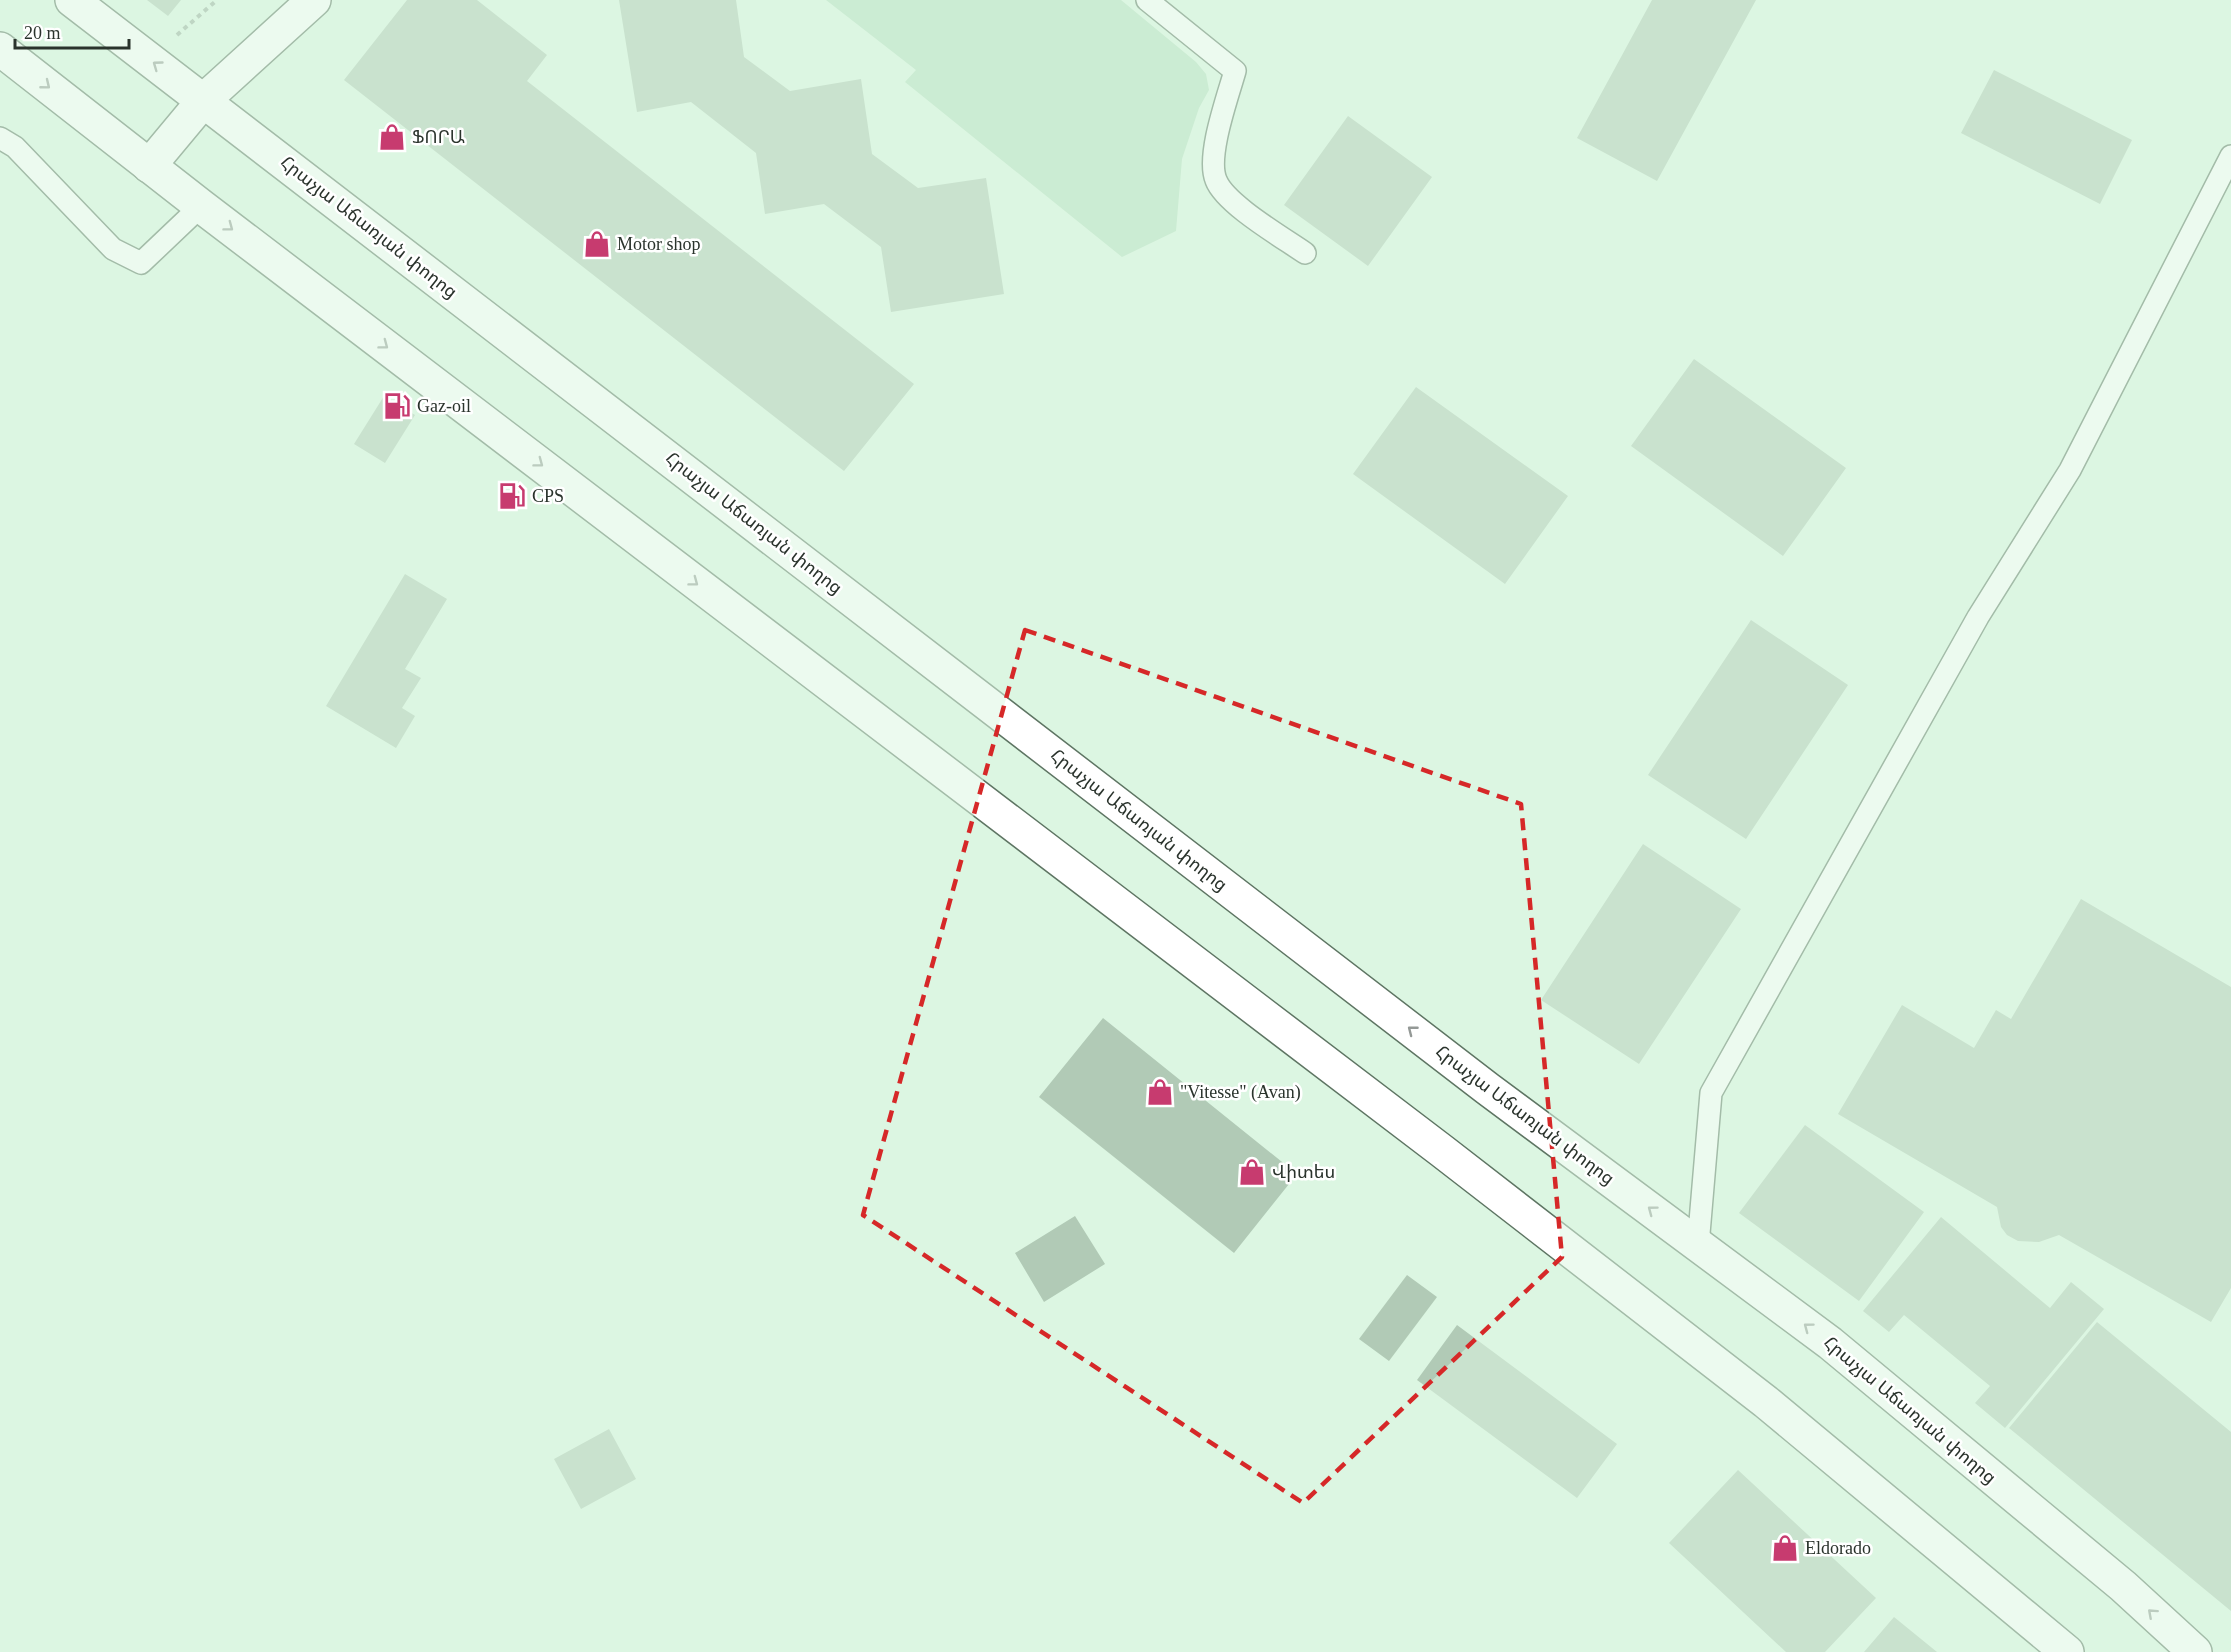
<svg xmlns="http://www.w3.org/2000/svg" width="2231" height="1652" viewBox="0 0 2231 1652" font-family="'Times New Roman','Noto Sans Armenian',serif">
  <rect width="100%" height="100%" fill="#dcf6e2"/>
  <path fill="#b7dfc1" d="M826,0H1121L1196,62L1206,74L1209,90L1199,108L1182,159L1176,231L1122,257L905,82L916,70Z"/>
  <path fill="#b1cab6" d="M147,0H181L168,16Z
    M407,0H477L547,55L527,81L914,384L844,471L344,80Z
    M619,0H736L744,57L790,91L861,79L872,154L918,188L986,178L1004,294L891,312L881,247L824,204L765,214L756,153L691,102L637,112Z
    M1652,0H1756L1657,181L1577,138Z
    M1994,70L2132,140L2100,204L1961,133Z
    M1348,116L1432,177L1368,266L1284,205Z
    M1694,359L1846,468L1783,556L1631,446Z
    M1416,387L1568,496L1505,584L1353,474Z
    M384,396L415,415L385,463L354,444Z
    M405,574L447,599L405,669L421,678L402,708L415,716L396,748L326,706Z
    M1751,620L1848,685L1746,839L1648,775Z
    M1643,844L1741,909L1639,1064L1541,1000Z
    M2081,899L2231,987V1288L2211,1322L2059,1235L2039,1242L2018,1241L2007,1235L2001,1227L1997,1207L1838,1114L1902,1005L1974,1048L1996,1010L2011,1019Z
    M1103,1018L1297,1174L1234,1253L1039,1097Z
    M1805,1125L1924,1212L1859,1301L1739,1213Z
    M1075,1216L1105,1264L1044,1302L1015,1253Z
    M1941,1217L2050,1308L2071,1282L2104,1309L2005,1428L1975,1403L1990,1386L1904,1315L1889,1332L1863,1311Z
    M1407,1275L1437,1297L1389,1361L1359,1339Z
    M2097,1322L2231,1432V1611L2009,1428Z
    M1457,1325L1617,1444L1577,1498L1417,1380Z
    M609,1429L636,1479L581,1509L554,1459Z
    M1738,1470L1876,1598L1825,1652H1786L1669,1543Z
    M1894,1617L1937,1652H1864Z"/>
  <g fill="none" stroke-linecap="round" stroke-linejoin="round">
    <defs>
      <path id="service" d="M1147,0L1235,71C1228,96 1206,156 1216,180C1225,204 1282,237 1305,253
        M0,138L15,147L113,249L141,263L201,206
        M1698,1245L1711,1093L1978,617L2070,470L2231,156"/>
      <path id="tertiary" d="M149,166L204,100L314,0"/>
      <path id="trunk" d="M72,0L1488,1089L1830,1343L2123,1586L2195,1652
        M0,49L201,206L1442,1151L1766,1402L2067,1652"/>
    </defs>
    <use href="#service" stroke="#5e7563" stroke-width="24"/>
    <use href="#tertiary" stroke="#5e7563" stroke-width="36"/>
    <use href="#trunk" stroke="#5e7563" stroke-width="36"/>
    <path stroke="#9bafa0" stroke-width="4" stroke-dasharray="4.5 4.5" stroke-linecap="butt" d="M177,35L217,0"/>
    <use href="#service" stroke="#fff" stroke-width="21"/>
    <use href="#tertiary" stroke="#fff" stroke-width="33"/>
    <use href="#trunk" stroke="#fff" stroke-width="33"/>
  </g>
  <defs><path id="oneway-chevron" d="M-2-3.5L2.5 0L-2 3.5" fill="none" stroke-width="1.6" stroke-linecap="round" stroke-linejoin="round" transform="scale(1.5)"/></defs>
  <g stroke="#949996">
    <use href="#oneway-chevron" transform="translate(157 65) rotate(-144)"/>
    <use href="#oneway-chevron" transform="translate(46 85) rotate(39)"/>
    <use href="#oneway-chevron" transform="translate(229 227) rotate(37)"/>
    <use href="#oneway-chevron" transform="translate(384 345) rotate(37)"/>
    <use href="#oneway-chevron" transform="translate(539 463) rotate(37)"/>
    <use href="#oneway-chevron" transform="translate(694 582) rotate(37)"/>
    <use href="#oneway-chevron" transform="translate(1412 1030) rotate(-142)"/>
    <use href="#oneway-chevron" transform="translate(1652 1210) rotate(-143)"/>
    <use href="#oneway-chevron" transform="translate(1808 1327) rotate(-143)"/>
    <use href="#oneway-chevron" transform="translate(2152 1613) rotate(-138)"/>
  </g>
  <path d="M0 0H2231V1652H0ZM1025,630L1521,804L1562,1257L1303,1503L863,1215Z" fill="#dcf6e2" fill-opacity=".55" fill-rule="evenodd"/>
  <path fill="none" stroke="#d62828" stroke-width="4.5" stroke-dasharray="12 8" stroke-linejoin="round" d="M1025,630L1521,804L1562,1257L1303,1503L863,1215Z"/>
  <defs>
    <symbol id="shop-bare" viewBox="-9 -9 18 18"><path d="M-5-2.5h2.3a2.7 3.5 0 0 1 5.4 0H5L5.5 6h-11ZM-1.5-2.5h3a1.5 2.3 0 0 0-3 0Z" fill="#c73b6f" stroke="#fff" stroke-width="2.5" paint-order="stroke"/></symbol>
    <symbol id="fuel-bare" viewBox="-9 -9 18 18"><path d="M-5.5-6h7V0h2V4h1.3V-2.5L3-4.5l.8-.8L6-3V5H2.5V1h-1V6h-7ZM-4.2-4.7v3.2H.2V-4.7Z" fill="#c73b6f" stroke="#fff" stroke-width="2.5" paint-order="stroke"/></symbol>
  </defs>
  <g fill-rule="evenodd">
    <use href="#shop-bare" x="373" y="118" width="38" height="38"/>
    <use href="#shop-bare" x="578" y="225" width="38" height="38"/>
    <use href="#fuel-bare" x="378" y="387" width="38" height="38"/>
    <use href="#fuel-bare" x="493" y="477" width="38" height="38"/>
    <use href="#shop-bare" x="1141" y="1073" width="38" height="38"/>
    <use href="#shop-bare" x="1233" y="1153" width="38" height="38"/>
    <use href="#shop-bare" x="1766" y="1529" width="38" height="38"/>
  </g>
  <g text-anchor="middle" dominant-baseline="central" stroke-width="5" stroke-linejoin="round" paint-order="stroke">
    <g font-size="18" fill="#2a332c" stroke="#fff" text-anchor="start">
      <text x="412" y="137">ՖՈՐԱ</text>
      <text x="617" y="244">Motor shop</text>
      <text x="417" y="406">Gaz-oil</text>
      <text x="532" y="496">CPS</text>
      <text x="1180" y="1092">"Vitesse" (Avan)</text>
      <text x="1272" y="1172">Վիտես</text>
      <text x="1805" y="1548">Eldorado</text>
    </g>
    <g font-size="18" fill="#2a332c" stroke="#fff">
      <text transform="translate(369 227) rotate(38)">Հրաչյա Աճառյան փողոց</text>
      <text transform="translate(754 523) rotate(38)">Հրաչյա Աճառյան փողոց</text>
      <text transform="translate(1139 820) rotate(38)">Հրաչյա Աճառյան փողոց</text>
      <text transform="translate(1525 1115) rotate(37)">Հրաչյա Աճառյան փողոց</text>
      <text transform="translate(1910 1410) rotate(40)">Հրաչյա Աճառյան փողոց</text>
    </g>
  </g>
  <path d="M15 39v9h114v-9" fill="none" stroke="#2a332c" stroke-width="3"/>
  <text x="24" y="39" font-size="18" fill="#2a332c" stroke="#ffffff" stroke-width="4.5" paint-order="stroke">20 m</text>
</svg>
